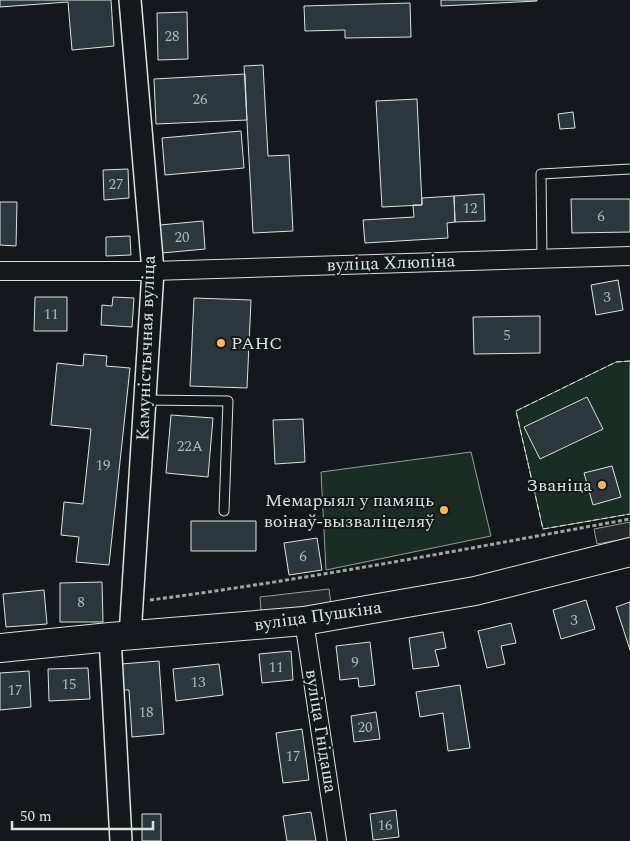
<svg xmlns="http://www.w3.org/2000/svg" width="630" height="841" viewBox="0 0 630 841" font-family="Spectral,serif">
  <rect width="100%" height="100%" fill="#14181c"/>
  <path fill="#1a2d24" stroke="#939e99" d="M630,361V514L543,529L516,411L616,362Z
    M471,452L491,536L326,570L321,472Z"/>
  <path fill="#24282b" stroke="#939e99" d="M630,522V538L597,544L594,529Z
    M329,589L331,604L261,612L260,597Z"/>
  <path fill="#2c363c" stroke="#d8e6dc" d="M0,0H111L114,46L72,50L68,2L0,7Z
    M441,0H537V1L441,6Z
    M410,3L411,37L345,38V30L305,31L304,6Z
    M187,12L188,59L158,60L157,13Z
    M263,65L268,156L289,155L293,231L253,233L244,66Z
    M245,74L247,120L156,124L154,79Z
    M417,99L422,205L382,207L376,101Z
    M573,112L575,128L560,129L558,114Z
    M241,131L244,168L165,175L162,138Z
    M128,169L129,198L104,200L103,170Z
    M484,194L485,221L455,222L454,196Z
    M454,196L455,222L447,223L448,238L365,243L363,220L414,217L413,205H422V198Z
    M571,199H630V232L572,233Z
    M0,202H17L16,246L0,245Z
    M203,221L205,249L162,253L160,225Z
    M130,236L131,255L106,256V237Z
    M618,280L623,310L596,315L591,285Z
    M35,297H67V331H34Z
    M113,297L134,298L132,327L101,325L102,305L112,306Z
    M194,298L251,300L247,388L190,386Z
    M540,316V353L474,354L473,317Z
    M84,354L107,356L106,366L130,368L109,565L76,562L79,537L61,535L64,502L83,504L91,429L51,425L57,363L83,366Z
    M587,397L603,429L540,459L524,427Z
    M171,415L213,418L208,477L166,473Z
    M303,419L305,462L275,464L273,420Z
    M612,466L621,497L593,505L584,473Z
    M191,521H256V551H191Z
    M317,538L322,570L289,575L284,543Z
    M102,582L103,622H60V583Z
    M44,590L47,624L6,627L3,594Z
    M586,600L595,629L561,639L553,610Z
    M630,602V650L616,607Z
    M511,623L516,643L501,646L505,664L487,668L478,631Z
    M443,632L446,648L435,650L439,666L413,669L409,638Z
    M370,642L375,685L359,687L358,678L340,680L336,646Z
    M291,651L293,680L262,683L259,654Z
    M159,661L164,734L132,737L129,690H123L121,664Z
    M219,664L223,695L176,701L173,669Z
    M88,668L90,699L49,701L48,669Z
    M29,671L31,707L0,710V673Z
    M460,685L470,748L448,751L443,713L420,717L416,692Z
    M376,712L380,739L354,742L351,716Z
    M302,729L309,780L283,783L276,733Z
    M396,810L399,837L373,840L370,814Z
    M311,812L316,841H287L283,816Z
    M142,814H161V841H142Z"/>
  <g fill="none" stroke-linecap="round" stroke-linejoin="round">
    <defs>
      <path id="service" d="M542,258L541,174L630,169
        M145,400L228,401L224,511"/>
      <path id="minor" d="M0,271H153L630,256
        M304,621L337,841"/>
      <path id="tertiary" d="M130,0L153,271L130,636
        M110,637L121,841"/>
      <path id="primary" d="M0,648L110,637L304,621L475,591L630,552"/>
    </defs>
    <use href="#service" stroke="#d8e6dc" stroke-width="11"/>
    <use href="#minor" stroke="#d8e6dc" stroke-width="20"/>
    <use href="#tertiary" stroke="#d8e6dc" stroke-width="24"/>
    <use href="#primary" stroke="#d8e6dc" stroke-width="30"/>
    <path stroke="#9da8a2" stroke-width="3" stroke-dasharray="4 2.5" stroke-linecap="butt" d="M150,600C311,579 471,548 630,519"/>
    <use href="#service" stroke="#14181c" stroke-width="9"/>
    <use href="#minor" stroke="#14181c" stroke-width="18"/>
    <use href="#tertiary" stroke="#14181c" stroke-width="21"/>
    <use href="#primary" stroke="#14181c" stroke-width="28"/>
    <path stroke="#d8e6dc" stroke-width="1" stroke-dasharray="6 2.5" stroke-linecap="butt" d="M630,361L616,362L516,411L543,529L630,514"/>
  </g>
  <g fill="#ffb74d" stroke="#14181c" stroke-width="2">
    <circle cx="221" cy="343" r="5"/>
    <circle cx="602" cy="485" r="5"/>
    <circle cx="444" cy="510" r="5"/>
  </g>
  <g text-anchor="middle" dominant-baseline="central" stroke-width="4" stroke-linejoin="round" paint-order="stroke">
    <g font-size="15" fill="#adbab4">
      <text x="172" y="36">28</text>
      <text x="200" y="99">26</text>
      <text x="116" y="184">27</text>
      <text x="470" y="208">12</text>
      <text x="601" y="216">6</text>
      <text x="182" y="237">20</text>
      <text x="607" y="297">3</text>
      <text x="51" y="314">11</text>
      <text x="507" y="335">5</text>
      <text x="190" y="446">22А</text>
      <text x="103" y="465">19</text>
      <text x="303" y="556">6</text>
      <text x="81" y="602">8</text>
      <text x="574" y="620">3</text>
      <text x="355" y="662">9</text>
      <text x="276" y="667">11</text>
      <text x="198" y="682">13</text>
      <text x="69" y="684">15</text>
      <text x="15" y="690">17</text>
      <text x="146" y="712">18</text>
      <text x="365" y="727">20</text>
      <text x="293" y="756">17</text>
      <text x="385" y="825">16</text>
    </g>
    <g font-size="18" fill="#d8e6dc" stroke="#14181c">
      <text transform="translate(391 263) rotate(-2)">вуліца Хлюпіна</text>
      <text transform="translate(146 348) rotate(-88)">Камуністычная вуліца</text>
      <text transform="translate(318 616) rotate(-8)">вуліца Пушкіна</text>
      <text transform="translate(321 731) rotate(81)">вуліца Гнідаша</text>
    </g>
    <g font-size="18" fill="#d8e6dc" stroke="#14181c" text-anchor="end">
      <text x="231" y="343" text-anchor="start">РАНС</text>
      <text x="592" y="485">Званіца</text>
      <text x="434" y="500">Мемарыял у памяць<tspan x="434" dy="21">воінаў-вызваліцеляў</tspan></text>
    </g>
  </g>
  <path d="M12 821v8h141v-8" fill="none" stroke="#d8e6dc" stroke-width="2.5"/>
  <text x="20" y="821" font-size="15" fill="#d8e6dc" stroke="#14181c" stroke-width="4" paint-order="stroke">50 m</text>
</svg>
